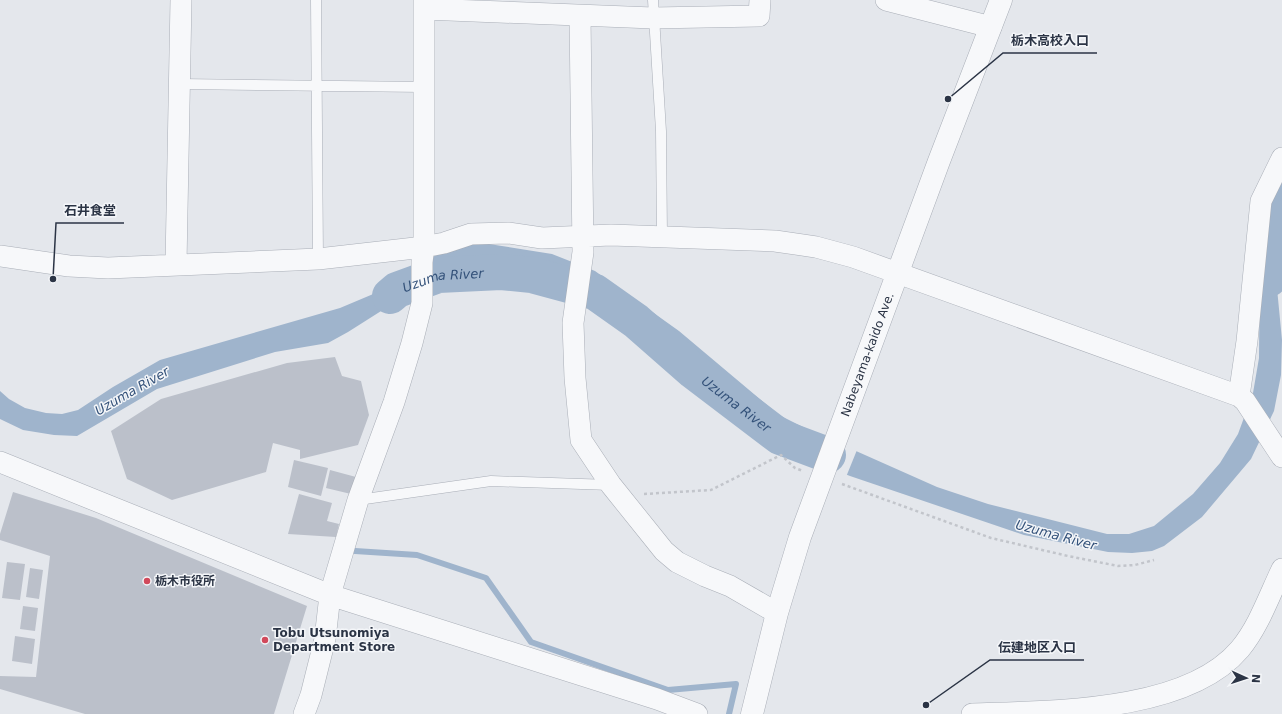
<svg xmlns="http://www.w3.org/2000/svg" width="1282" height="714" viewBox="0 0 1282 714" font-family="'DejaVu Sans','Noto Sans JP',sans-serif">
  <rect width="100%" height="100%" fill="#e4e7ec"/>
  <path fill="#9fb4cc" d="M1282,164V210L1276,224V278L1282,340L1281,375L1274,411L1251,459L1202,517L1164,546L1152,551L1132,553L1108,552L1024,535L850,476L796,455L780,436L681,361L671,348L589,289L561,275L501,263L465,261L449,268L348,332L328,343L275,352L157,389L77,436L54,435L23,430L0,419V391L9,399L25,408L46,413L62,414L78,410L113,387L160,360L340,308L378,292L447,248L464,244H489L552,254L595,271L679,331L779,415L811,431L937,487L988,504L1107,534H1129L1154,526L1193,494L1220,463L1238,434L1253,393L1259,358L1260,245Z"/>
  <path fill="#e4e7ec" d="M816,431L857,450L846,477L805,461Z"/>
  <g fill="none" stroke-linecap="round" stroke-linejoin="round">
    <path stroke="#9fb4cc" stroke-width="6" d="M355,551L417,555L486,578L531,642L668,690L736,684L729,714"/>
    <g stroke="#9fb4cc" stroke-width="36">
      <path d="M1269,279L1276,232L1282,218"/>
      <path id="s1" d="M390,296L397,290L438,275L501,272L532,275L595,292L636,321L693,371L780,437L828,455"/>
    </g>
  </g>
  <path fill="#bbc0ca" d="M335,357L342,376L361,381L369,415L358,445L300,459V450L273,443L266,472L172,500L127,479L111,431L161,399L287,363Z
    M294,460L328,468L321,496L288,487Z
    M330,470L356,477L351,494L326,488Z
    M13,492L96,518L307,606L274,714H85L0,689V676L36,677L50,556L0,540V534Z
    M299,494L332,503L327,521L339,524L336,537L288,534Z
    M7,562L25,564L20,600L2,598Z
    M30,568L43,570L39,599L26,597Z
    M23,606L38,608L35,631L20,629Z
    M15,636L35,639L32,664L12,661Z"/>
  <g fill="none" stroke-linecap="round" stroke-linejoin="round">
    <defs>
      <path id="service" d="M316,0L318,259
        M653,0L661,131L662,237
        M180,84L424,87
        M358,500L491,481L611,485"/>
      <path id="minor" d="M886,0L991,27
        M424,9L653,18L759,16L760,0
        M580,16L583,252L573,323L575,378L581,440L611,485L664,551L677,562L705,576L730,586L777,613
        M0,256L69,266L108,268L318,259L424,247L444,243L471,234L508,233L542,238L611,235L775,241L816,247L853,257L1239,396L1245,401L1282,457
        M176,264L181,0
        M1239,396L1247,341L1261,201L1282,158
        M0,462L330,595L657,699L697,714
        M304,714L311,695L325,639L330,595L358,500L394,402L412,343L422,303V262L424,247V0
        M972,714C1050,711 1186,713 1240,649C1259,626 1269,596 1282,569"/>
      <g id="tertiary">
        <path id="s2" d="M752,714L777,613L800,537L939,161L1001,0"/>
      </g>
    </defs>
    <use href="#service" stroke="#a9aeb7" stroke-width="11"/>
    <use href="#minor" stroke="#a9aeb7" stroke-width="22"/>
    <use href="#tertiary" stroke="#a9aeb7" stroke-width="23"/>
    <path stroke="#c2c5cb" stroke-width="2.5" stroke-dasharray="3 3" stroke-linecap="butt" d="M842,484L991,538L1068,556L1118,566L1135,565L1154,560
      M644,494L711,490L781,455L795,468L803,471"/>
    <use href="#service" stroke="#f7f8fa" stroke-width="10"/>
    <use href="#minor" stroke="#f7f8fa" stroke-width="21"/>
    <use href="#tertiary" stroke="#f7f8fa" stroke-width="22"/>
  </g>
  <g fill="#d1495b" stroke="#f4f6f9" stroke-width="1.5">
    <circle cx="147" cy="581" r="4"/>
    <circle cx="265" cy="640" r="4"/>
  </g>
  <g text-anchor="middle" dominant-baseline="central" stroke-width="3" stroke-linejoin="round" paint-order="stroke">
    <g font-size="12" fill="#2b3445" stroke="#f4f6f9">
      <text stroke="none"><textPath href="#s2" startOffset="378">Nabeyama-kaido Ave.</textPath></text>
    </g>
    <g font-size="12" font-weight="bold" fill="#2b3445" stroke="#f4f6f9" text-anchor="start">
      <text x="155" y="581">栃木市役所</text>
      <text x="273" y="633">Tobu Utsunomiya<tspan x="273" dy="14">Department Store</tspan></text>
    </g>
    <g font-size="13" font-style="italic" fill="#34527a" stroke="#f4f6f9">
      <text stroke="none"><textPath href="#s1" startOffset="57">Uzuma River</textPath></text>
      <text transform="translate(132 391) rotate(-30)">Uzuma River</text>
      <text stroke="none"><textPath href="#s1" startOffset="393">Uzuma River</textPath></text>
      <text transform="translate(1056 535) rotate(15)">Uzuma River</text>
    </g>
  </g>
  <path fill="none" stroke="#2b3445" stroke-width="1.5" d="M948 99L1003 53H1097M53 279L56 223H124M926 705L990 660H1084"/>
  <g fill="#2b3445" stroke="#f4f6f9" stroke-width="1.5">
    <circle cx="948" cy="99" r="4"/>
    <circle cx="53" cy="279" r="4"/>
    <circle cx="926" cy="705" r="4"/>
  </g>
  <g font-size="13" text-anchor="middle" font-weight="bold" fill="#2b3445" stroke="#f4f6f9" stroke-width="3" stroke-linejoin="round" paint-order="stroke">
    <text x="1050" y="45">栃木高校入口</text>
    <text x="90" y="215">石井食堂</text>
    <text x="1037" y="652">伝建地区入口</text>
  </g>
  <g transform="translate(1246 678) rotate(93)" stroke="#f4f6f9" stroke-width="3" paint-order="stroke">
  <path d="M0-3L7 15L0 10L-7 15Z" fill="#2b3445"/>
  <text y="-6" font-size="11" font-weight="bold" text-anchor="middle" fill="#2b3445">N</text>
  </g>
</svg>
